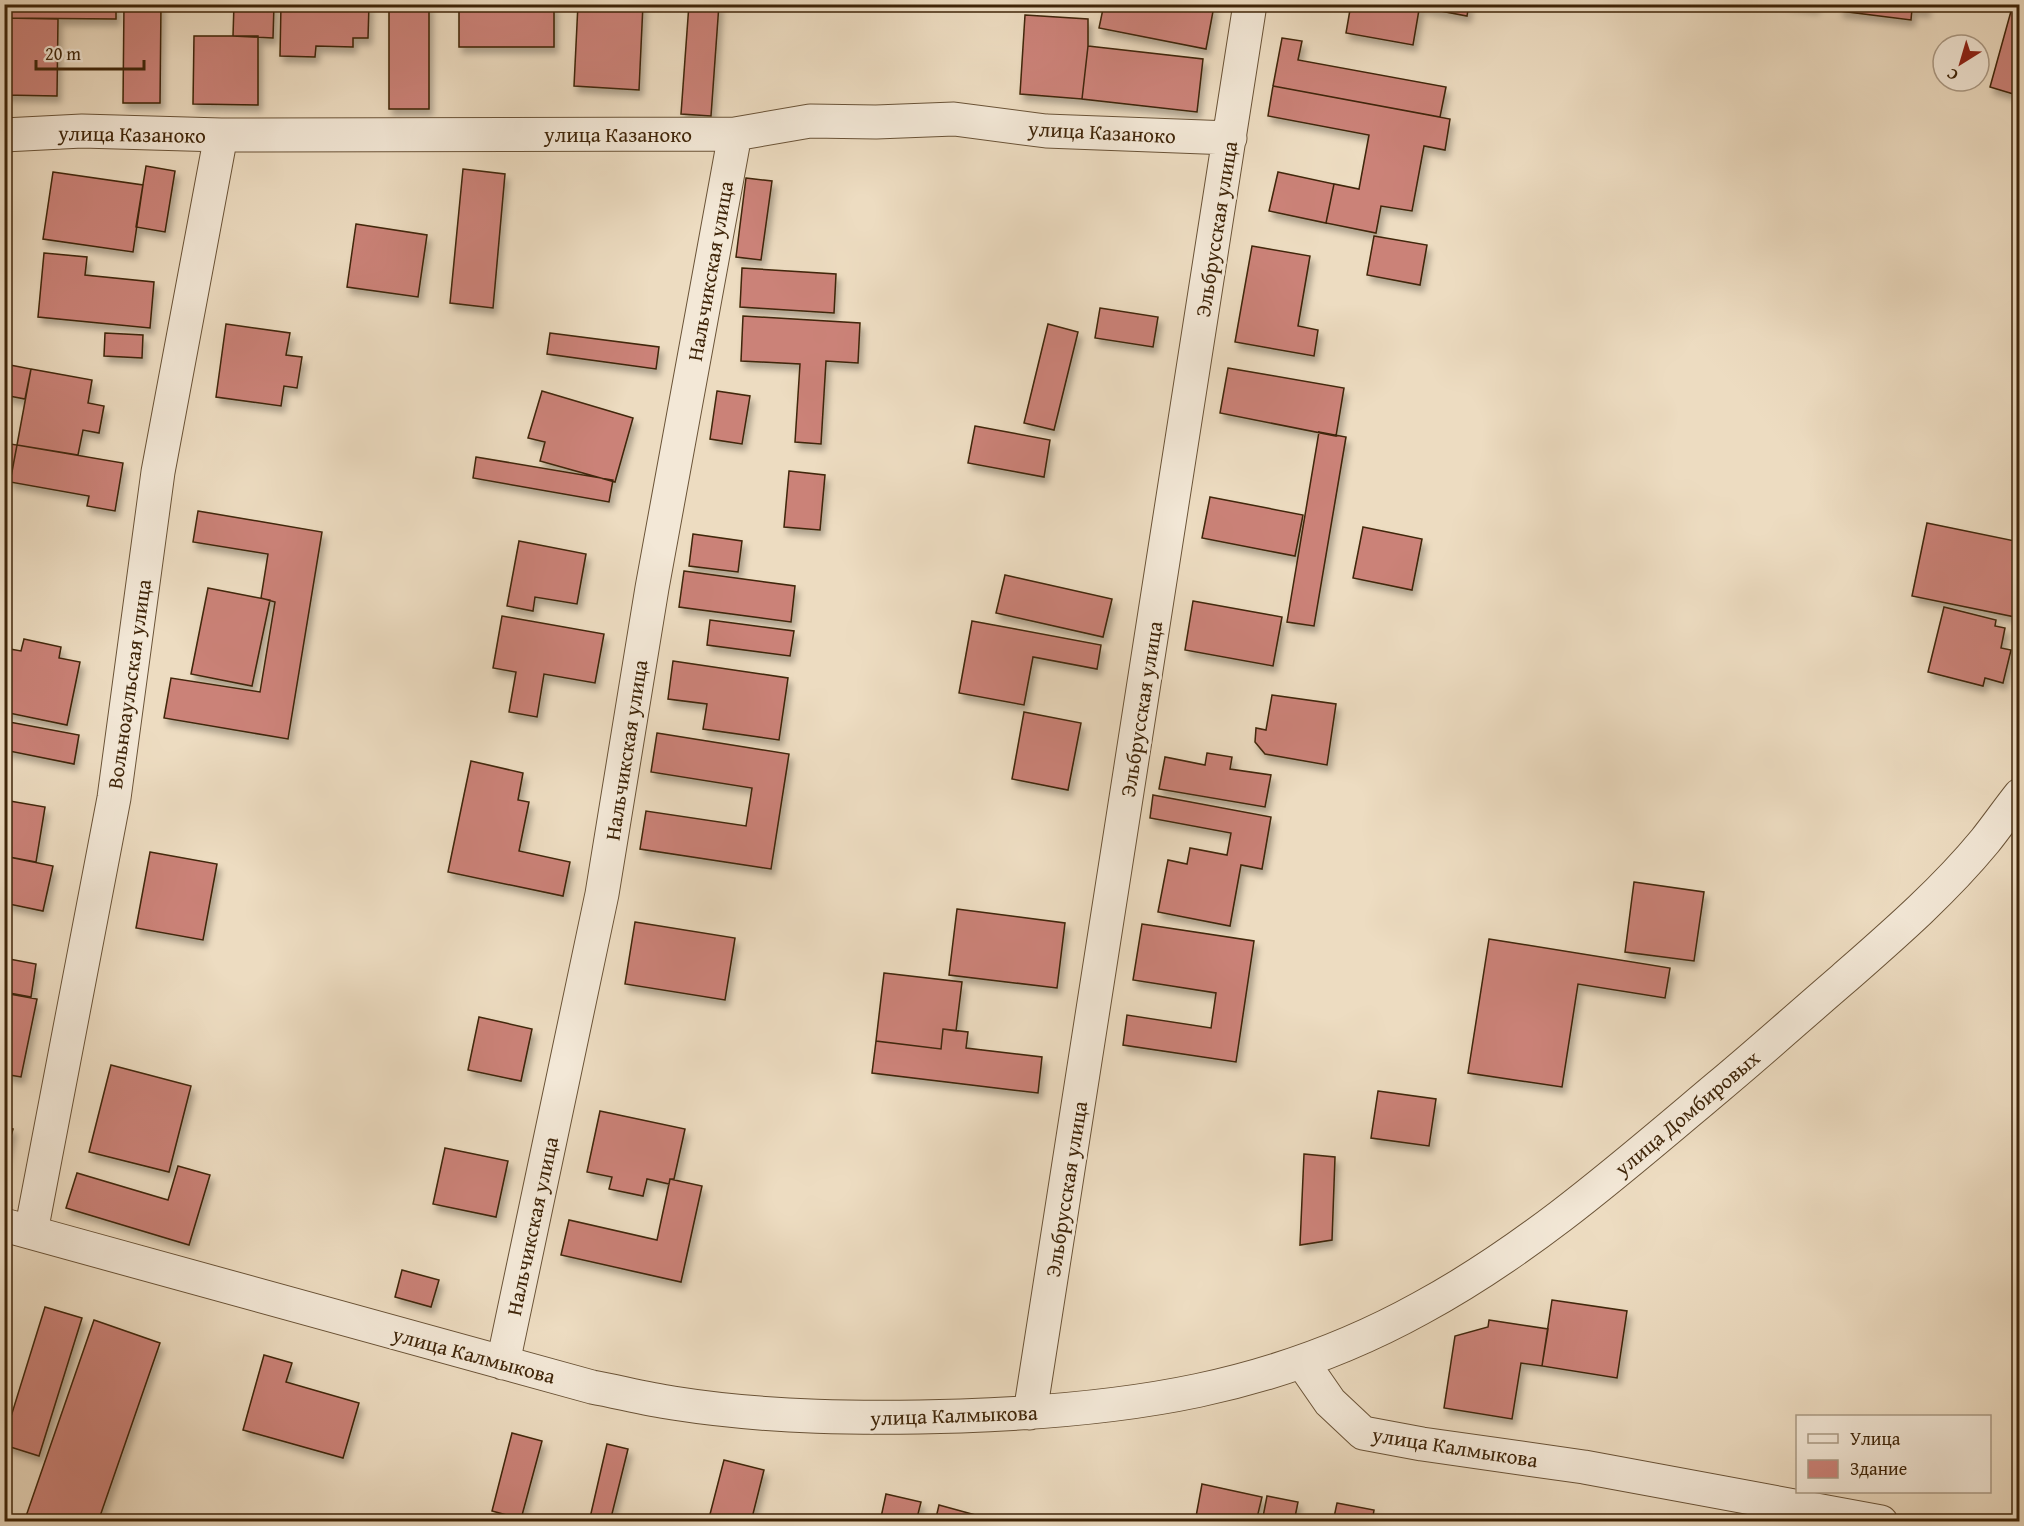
<svg xmlns="http://www.w3.org/2000/svg" width="2024" height="1526" viewBox="0 0 2024 1526" font-family="'Gentium Book Plus',serif">
  <defs>
    <filter id="shadow"><feDropShadow dx="3.5" dy="6" stdDeviation="3" flood-color="#0004"/></filter>
  </defs>
  <rect width="100%" height="100%" fill="#eddcc1"/>
  <filter id="stains"><feTurbulence type="fractalNoise" baseFrequency=".00333" numOctaves="4"/><feColorMatrix values="0 0 0 0 .2 0 0 0 0 .09 0 0 0 0 .02 0 0 0 .5 -.17"/></filter>
  <radialGradient id="worn" r=".72"><stop offset=".6" stop-color="#630" stop-opacity="0"/><stop offset="1" stop-color="#630" stop-opacity=".3"/></radialGradient>
  <path fill="#cb8278" stroke="#3f2509" stroke-width="1.5" filter="url(#shadow)" d="M4,4H116V19L4,18Z
    M124,4H161L160,103H123Z
    M234,4H274L273,38L233,36Z
    M281,4H369L368,38H353V47L316,46L315,57L280,56Z
    M389,4H429V109H389Z
    M459,4H554V47H459Z
    M578,4H643L639,90L574,86Z
    M689,4H719L711,116L681,114Z
    M1104,4L1214,6L1206,49L1099,28Z
    M1351,4H1420L1413,45L1346,33Z
    M1420,4H1469L1467,16L1419,7Z
    M1785,4H1816L1815,8Z
    M1840,4H1927L1926,11L1912,9L1911,20L1840,11Z
    M2013,4H2020V96L1990,87Z
    M1025,15L1088,19V46L1082,99L1020,94Z
    M4,18L58,19L57,96L4,95Z
    M194,36H258V105L193,104Z
    M1282,38L1302,41L1298,60L1446,87L1440,117L1273,86Z
    M1088,46L1203,59L1197,112L1082,99Z
    M1273,86L1450,119L1445,150L1424,146L1412,211L1381,206L1376,233L1326,223L1334,184L1359,189L1369,135L1268,116Z
    M146,166L175,171L165,232L136,227Z
    M463,169L505,174L493,308L450,303Z
    M53,172L143,185L133,252L43,239Z
    M1278,172L1334,184L1326,223L1269,211Z
    M746,178L772,181L761,260L736,257Z
    M356,224L427,235L418,297L347,287Z
    M1374,236L1427,245L1420,285L1367,275Z
    M1252,246L1310,256L1298,326L1318,330L1314,356L1235,342Z
    M44,253L87,257L85,275L154,282L150,328L38,317Z
    M742,268L836,274L834,313L740,307Z
    M1100,308L1158,317L1153,347L1095,338Z
    M743,316L860,323L858,363L826,361L821,444L795,442L800,364L741,361Z
    M226,324L290,333L286,355L302,357L297,388L284,386L281,406L216,397Z
    M1048,324L1078,332L1054,430L1024,423Z
    M105,333L143,335L142,358L104,356Z
    M550,333L659,347L656,369L547,354Z
    M10,365L31,369L25,399L4,395Z
    M1228,368L1344,388L1336,436L1220,413Z
    M31,369L92,380L88,403L104,406L99,433L83,430L78,455L17,445Z
    M542,391L633,418L615,482L540,461L545,442L528,438Z
    M717,391L750,396L742,444L710,439Z
    M975,426L1050,440L1044,477L968,463Z
    M1319,432L1346,437L1314,626L1287,622Z
    M4,443L17,445L11,477L4,475Z
    M17,445L123,463L115,511L87,506L89,496L10,482Z
    M476,457L613,480L609,502L473,478Z
    M789,471L825,475L820,530L784,527Z
    M1210,497L1303,515L1295,556L1202,538Z
    M198,511L322,532L288,739L164,718L171,678L260,692L275,602L261,598L268,554L193,542Z
    M1927,523L2020,542V618L1912,596Z
    M1363,527L1422,539L1412,590L1353,578Z
    M693,534L742,541L738,572L689,566Z
    M519,541L586,554L577,604L535,597L533,611L507,606Z
    M684,571L795,586L791,622L679,607Z
    M1005,575L1112,599L1103,637L996,613Z
    M208,588L270,600L252,686L191,674Z
    M1193,601L1282,617L1273,666L1185,650Z
    M1944,607L1996,620L1995,626L2005,628L2001,648L2011,650L2003,683L1985,678L1983,686L1928,672Z
    M502,616L604,634L595,683L544,674L537,717L509,712L516,672L493,668Z
    M710,620L794,631L790,656L707,645Z
    M972,621L1101,645L1097,669L1033,657L1024,705L959,693Z
    M24,639L61,647L59,658L80,662L67,725L4,712V648L21,651Z
    M673,661L788,678L779,740L703,729L707,704L668,699Z
    M1272,695L1336,704L1327,765L1265,754L1255,742L1256,728L1266,730Z
    M1024,712L1081,723L1068,790L1012,779Z
    M4,721L79,735L74,764L4,750Z
    M657,733L789,754L771,869L640,849L646,811L746,826L752,788L651,772Z
    M1207,753L1232,757L1230,769L1271,775L1265,807L1159,789L1165,757L1205,765Z
    M471,761L523,773L518,800L529,802L519,851L570,862L563,896L448,872Z
    M1153,795L1271,817L1262,869L1241,865L1230,926L1158,912L1168,860L1187,864L1190,848L1227,855L1231,833L1150,818Z
    M4,800L45,807L36,862L4,856Z
    M150,852L217,864L203,940L136,928Z
    M4,856L53,866L43,911L4,903Z
    M1634,882L1704,892L1694,961L1625,952Z
    M957,909L1065,923L1057,988L949,975Z
    M635,922L735,938L725,1000L625,984Z
    M1142,924L1254,941L1236,1062L1123,1045L1127,1015L1211,1028L1216,993L1133,980Z
    M1489,939L1670,968L1665,998L1578,984L1562,1087L1468,1073Z
    M4,958L36,964L31,997L4,992Z
    M884,973L962,982L956,1031L943,1029L941,1049L876,1041Z
    M4,993L37,999L21,1077L4,1074Z
    M479,1017L532,1029L521,1081L468,1070Z
    M943,1029L968,1032L966,1048L1042,1057L1038,1093L872,1073L876,1041L941,1049Z
    M111,1065L191,1086L169,1172L89,1152Z
    M1378,1091L1436,1099L1429,1146L1371,1138Z
    M600,1111L685,1129L674,1179H670L669,1184L647,1179L643,1196L609,1189L612,1177L587,1172Z
    M4,1126L13,1129L4,1161Z
    M445,1148L508,1161L496,1217L433,1204Z
    M1304,1154L1335,1157L1332,1240L1300,1245Z
    M178,1166L210,1175L189,1245L66,1208L77,1173L168,1200Z
    M670,1179L702,1186L681,1282L561,1255L569,1220L657,1240Z
    M402,1270L439,1280L431,1307L395,1297Z
    M1552,1300L1627,1311L1617,1378L1542,1366Z
    M45,1307L82,1318L39,1456L4,1445V1422L9,1423Z
    M94,1320L160,1343L98,1522H24Z
    M1489,1320L1548,1329L1542,1366L1521,1363L1512,1419L1444,1408L1455,1336L1488,1327Z
    M264,1355L292,1363L286,1382L359,1403L343,1458L243,1430Z
    M512,1433L542,1441L521,1519L492,1511Z
    M607,1444L628,1449L610,1522H589Z
    M724,1460L764,1470L751,1522H708Z
    M1202,1484L1262,1497L1256,1522H1195Z
    M886,1494L921,1502L916,1522H880Z
    M1267,1496L1298,1502L1294,1522H1262Z
    M1337,1503L1374,1510L1372,1522H1333Z
    M939,1505L983,1517L982,1522H935Z"/>
  <g fill="none" stroke-linecap="round" stroke-linejoin="round">
    <defs>
      <path id="minor" d="M4,135L82,131L221,135L735,134L810,121L876,122L954,119L1046,131L1230,138
        M4,1225L592,1387C619,1392 646,1399 673,1403C768,1418 865,1419 961,1416C1127,1410 1273,1390 1421,1308C1530,1249 1624,1166 1718,1087C1760,1052 1801,1015 1843,979C1892,936 1943,892 1985,841C1997,826 2008,810 2020,795
        M31,1232L114,798L158,472L221,135
        M503,1363L602,894L652,588L735,134
        M1303,1363L1330,1402L1363,1433L1422,1444L1584,1467L1881,1522
        M1030,1413L1250,4"/>
    </defs>
    <use href="#minor" stroke="#6a5337" stroke-width="35"/>
    <use href="#minor" stroke="#f3e8d7" stroke-width="33"/>
  </g>
  <g text-anchor="middle" dominant-baseline="central" stroke-width="6" stroke-linejoin="round" paint-order="stroke">
    <g font-size="21" fill="#3f2509" stroke="#f3e8d7">
      <text transform="translate(1102 132) rotate(3)">улица Казаноко</text>
      <text transform="translate(132 134) rotate(1)">улица Казаноко</text>
      <text x="618" y="134">улица Казаноко</text>
      <text transform="translate(1216 229) rotate(-81)">Эльбрусская улица</text>
      <text transform="translate(710 271) rotate(-80)">Нальчикская улица</text>
      <text transform="translate(129 684) rotate(-82)">Вольноаульская улица</text>
      <text transform="translate(1141 709) rotate(-81)">Эльбрусская улица</text>
      <text transform="translate(626 750) rotate(-81)">Нальчикская улица</text>
      <text transform="translate(1687 1113) rotate(-40)">улица Домбировых</text>
      <text transform="translate(1066 1189) rotate(-81)">Эльбрусская улица</text>
      <text transform="translate(532 1226) rotate(-78)">Нальчикская улица</text>
      <text transform="translate(474 1355) rotate(15)">улица Калмыкова</text>
      <text transform="translate(954 1415) rotate(-2)">улица Калмыкова</text>
      <text transform="translate(1455 1447) rotate(9)">улица Калмыкова</text>
    </g>
  </g>
  <rect width="2024" height="1526" fill="none" stroke="#eddcc1" stroke-width="24"/>
  <rect x="6" y="6" width="2012" height="1514" fill="none" stroke="#3f2509" stroke-width="3"/>
  <rect x="12" y="12" width="2000" height="1502" fill="none" stroke="#3f2509" stroke-width="1.5"/>
  <rect x="1796" y="1415" width="195" height="78" fill="#f3e8d7" stroke="#ab9a85" stroke-width="1.5"/>
  <rect x="1808" y="1434" width="30" height="9" fill="#f3e8d7" stroke="#ab9a85" stroke-width="1.5"/>
  <text x="1850" y="1445" font-size="18" fill="#3f2509">Улица</text>
  <rect x="1808" y="1460" width="30" height="18" fill="#cb8278" stroke="#ab9a85" stroke-width="1.5"/>
  <text x="1850" y="1475" font-size="18" fill="#3f2509">Здание</text>
  <g transform="translate(1961 63) rotate(217)"><circle r="28" fill="#f3e8d7" stroke="#ab9a85" stroke-width="1.5"/>
  <path d="M0-4.5L10 22L0 15L-10 22Z" fill="#8f2418"/>
  <text y="-9" font-size="16" font-weight="bold" text-anchor="middle" fill="#3f2509">С</text>
  </g>
  <path d="M36 60v9h108v-9" fill="none" stroke="#3f2509" stroke-width="3"/>
  <text x="45" y="60" font-size="18" fill="#3f2509" stroke="#f3e8d7" stroke-width="4.5" paint-order="stroke">20 m</text>
  <rect width="100%" height="100%" filter="url(#stains)"/>
  <rect width="100%" height="100%" fill="url(#worn)"/>
</svg>
